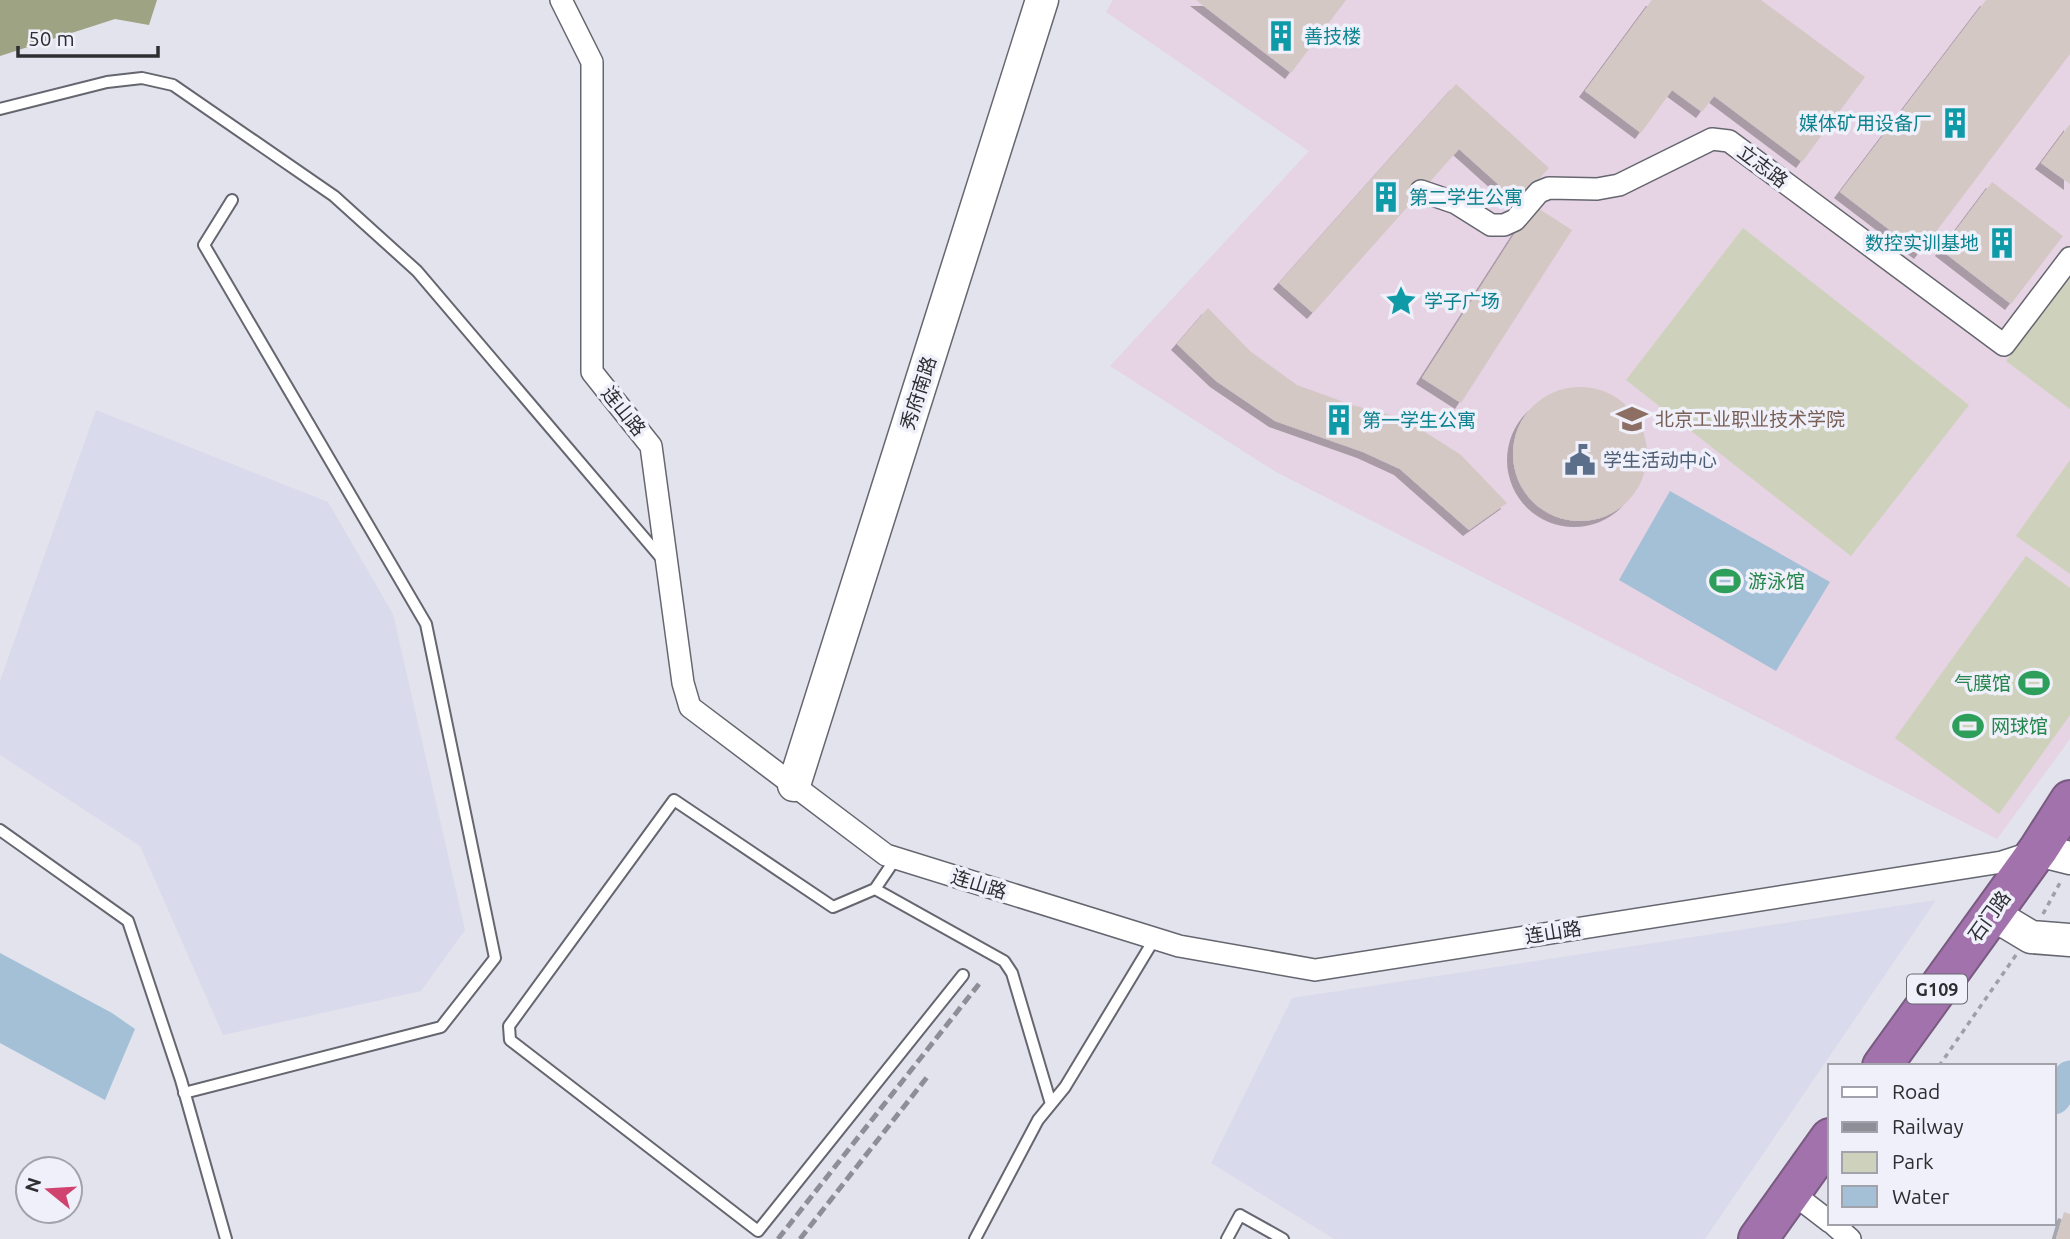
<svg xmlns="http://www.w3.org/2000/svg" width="2070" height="1239" viewBox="0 0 2070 1239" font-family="Ubuntu,'Noto Sans SC',sans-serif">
  <defs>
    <filter id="shadow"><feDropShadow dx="-6" dy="6" stdDeviation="0" flood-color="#0004"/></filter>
  </defs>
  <rect width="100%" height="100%" fill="#e2e3ed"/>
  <path fill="#d9daec" d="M96,410L328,502L393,614L465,930L421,991L223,1035L140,846L0,755V681Z
    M1936,900L1705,1239H1334L1211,1163L1292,998Z"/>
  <path fill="#e6d3e3" d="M1113,0H2070V739L1997,839L1276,472L1110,366L1309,151L1106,12Z"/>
  <path fill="#ced2bc" d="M1743,228L1969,405L1851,556L1626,380Z
    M2070,274V409L2006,361Z
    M2070,460V574L2016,536Z
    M2026,556L2070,588V715L1999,814L1895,738Z"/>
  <path fill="#9ea384" d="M0,0H157L149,25L115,19L0,56Z"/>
  <path fill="#a4c0d7" d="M1670,491L1830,582L1776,671L1619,580Z
    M0,953L112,1013L135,1029L105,1100L0,1043Z"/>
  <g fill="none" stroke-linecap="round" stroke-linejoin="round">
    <path stroke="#a4c0d7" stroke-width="33" d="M2054,1098L2070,1077"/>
  </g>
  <path fill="#d4c8c5" filter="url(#shadow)" d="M1196,0H1346L1291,73Z
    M1652,0H1761L1865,77L1802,162L1714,96L1702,112L1672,90L1641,133L1585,91Z
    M1986,0H2070V54L1920,253L1840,192Z
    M1456,84L1549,168L1518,202L1459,149L1313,313L1279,283Z
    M2070,124V184L2041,163Z
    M1992,182L2063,236L2011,304L1941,250Z
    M1533,205L1572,230L1461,403L1422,378Z
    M1208,308L1250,351L1297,385L1352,405L1403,418L1461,455L1507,503L1469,530L1400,469L1363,452L1275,421L1216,381L1177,344Z
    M1513 454a67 67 0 1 1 134 0a67 67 0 1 1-134 0Z
    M2064,1212L2070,1214V1239H2056Z"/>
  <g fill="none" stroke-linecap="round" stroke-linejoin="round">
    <defs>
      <path id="lane" d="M0,109L107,82L142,78L173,85L334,196L417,271L663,560
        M0,830L128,921L181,1080L226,1239
        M875,889L896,858
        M963,975L758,1231L510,1040L509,1026L674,800L833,907L875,889L1004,961L1012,973L1051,1104
        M184,1093L441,1027L495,958L426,624L204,245L232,200
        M975,1239L1038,1120L1065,1087L1155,938
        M1227,1239L1240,1215L1283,1239"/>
      <path id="street" d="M561,0L592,62V372L651,446L683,683L690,707L886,855L1179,946L1315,970L2002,862L2033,852
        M1421,191L1456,203L1491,225H1504L1515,220L1539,192L1549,188L1597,189L1619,185L1712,139L1729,141L2004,345L2070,258
        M1791,1192L1830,1222
        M1832,1223L1850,1239"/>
      <path id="secondary" d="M794,785L1042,0
        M2038,850L2070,858
        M1991,913L2031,937L2070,940"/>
      <path id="highway" d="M1882,1066L2038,850L2070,800
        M1758,1239L1830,1138"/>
    </defs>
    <use href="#lane" stroke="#65666f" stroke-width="14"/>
    <use href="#street" stroke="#65666f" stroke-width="24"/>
    <use href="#secondary" stroke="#65666f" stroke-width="35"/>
    <use href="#highway" stroke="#795a81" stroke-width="42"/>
    <path stroke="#9e9fa7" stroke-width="3.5" stroke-dasharray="5 5" stroke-linecap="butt" d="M2043,914L2061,881
      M1939,1066L2016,955"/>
    <use href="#lane" stroke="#fff" stroke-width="10"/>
    <use href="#street" stroke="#fff" stroke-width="21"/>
    <use href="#secondary" stroke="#fff" stroke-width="32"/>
    <use href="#highway" stroke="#a272ac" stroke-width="38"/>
    <path stroke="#8e8f96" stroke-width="5" stroke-dasharray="10 5" stroke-linecap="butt" d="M778,1239L979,984
      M800,1239L928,1076"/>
  </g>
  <defs>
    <symbol id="building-bare" viewBox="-9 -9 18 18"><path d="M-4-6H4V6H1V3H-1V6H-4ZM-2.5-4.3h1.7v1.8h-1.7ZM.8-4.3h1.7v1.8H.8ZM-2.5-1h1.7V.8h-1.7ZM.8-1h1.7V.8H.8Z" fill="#0f9aa8" stroke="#eff0fa" stroke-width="2.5" paint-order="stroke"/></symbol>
    <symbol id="sight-bare" viewBox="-9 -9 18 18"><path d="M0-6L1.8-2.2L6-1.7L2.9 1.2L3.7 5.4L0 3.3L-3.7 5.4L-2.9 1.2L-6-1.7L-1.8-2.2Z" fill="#0f9aa8" stroke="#eff0fa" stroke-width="2.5" paint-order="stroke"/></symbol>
    <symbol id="university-bare" viewBox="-9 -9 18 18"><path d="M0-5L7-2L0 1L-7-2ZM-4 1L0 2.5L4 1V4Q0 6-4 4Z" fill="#8d6e63" stroke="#eff0fa" stroke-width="2.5" paint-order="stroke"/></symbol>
    <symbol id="civic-bare" viewBox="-9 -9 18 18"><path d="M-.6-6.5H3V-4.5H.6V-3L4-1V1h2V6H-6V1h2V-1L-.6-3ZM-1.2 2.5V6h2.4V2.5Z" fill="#5c6f8a" stroke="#eff0fa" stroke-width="2.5" paint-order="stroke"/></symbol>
    <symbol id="stadium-bare" viewBox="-9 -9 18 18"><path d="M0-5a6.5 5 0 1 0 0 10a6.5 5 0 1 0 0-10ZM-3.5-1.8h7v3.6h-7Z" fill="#2e9e5b" stroke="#eff0fa" stroke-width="2.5" paint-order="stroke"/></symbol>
  </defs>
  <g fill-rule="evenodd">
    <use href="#building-bare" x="1259" y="14" width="44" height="44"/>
    <use href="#building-bare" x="1933" y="101" width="44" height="44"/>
    <use href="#building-bare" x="1364" y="175" width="44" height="44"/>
    <use href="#building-bare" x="1980" y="221" width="44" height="44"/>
    <use href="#sight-bare" x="1379" y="279" width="44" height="44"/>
    <use href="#university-bare" x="1610" y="397" width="44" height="44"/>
    <use href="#building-bare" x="1317" y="398" width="44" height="44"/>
    <use href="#civic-bare" x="1558" y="438" width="44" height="44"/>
    <use href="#stadium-bare" x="1703" y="559" width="44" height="44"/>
    <use href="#stadium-bare" x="2012" y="661" width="44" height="44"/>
    <use href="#stadium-bare" x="1946" y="704" width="44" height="44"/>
  </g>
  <g text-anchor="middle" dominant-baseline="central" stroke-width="7" stroke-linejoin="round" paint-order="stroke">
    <rect fill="#eff0fa" stroke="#68686e" stroke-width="2" x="1907" y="974.5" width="60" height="29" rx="5"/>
    <g font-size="18" font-weight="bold" fill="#2e2e32">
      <text x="1937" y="989">G109</text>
    </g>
    <g font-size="19" fill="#0d838f" stroke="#eff0fa" text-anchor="start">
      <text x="1304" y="36">善技楼</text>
      <text x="1932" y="123" text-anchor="end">媒体矿用设备厂</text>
      <text x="1409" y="197">第二学生公寓</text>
      <text x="1979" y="243" text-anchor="end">数控实训基地</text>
      <text x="1424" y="301">学子广场</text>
      <text x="1362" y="420">第一学生公寓</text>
    </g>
    <g font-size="19" fill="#2e2e32" stroke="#eff0fa">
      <text transform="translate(1763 166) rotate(37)">立志路</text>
      <text transform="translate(918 393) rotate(-72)">秀府南路</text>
      <text transform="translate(624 411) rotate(51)">连山路</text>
      <text transform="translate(979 884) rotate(17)">连山路</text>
      <text transform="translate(1989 916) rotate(-54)">石门路</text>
      <text transform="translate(1553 932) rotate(-9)">连山路</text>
    </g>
    <g font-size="19" fill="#785e54" stroke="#eff0fa" text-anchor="start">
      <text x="1655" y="419">北京工业职业技术学院</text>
    </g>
    <g font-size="19" fill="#4e5e75" stroke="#eff0fa" text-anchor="start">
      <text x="1603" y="460">学生活动中心</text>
    </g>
    <g font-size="19" fill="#27864d" stroke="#eff0fa" text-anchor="start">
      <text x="1748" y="581">游泳馆</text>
      <text x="2011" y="683" text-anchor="end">气膜馆</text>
      <text x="1991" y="726">网球馆</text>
    </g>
  </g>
  <rect x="1828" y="1064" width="228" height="161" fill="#eff0fa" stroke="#a2a2aa" stroke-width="2"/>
  <rect x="1842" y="1087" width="35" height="10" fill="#ffffff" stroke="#a2a2aa" stroke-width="2"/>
  <text x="1892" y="1099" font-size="21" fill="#2e2e32">Road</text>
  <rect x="1842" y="1122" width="35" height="10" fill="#8e8f96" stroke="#a2a2aa" stroke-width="2"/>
  <text x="1892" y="1134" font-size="21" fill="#2e2e32">Railway</text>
  <rect x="1842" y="1152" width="35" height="21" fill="#ced2bc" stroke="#a2a2aa" stroke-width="2"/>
  <text x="1892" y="1169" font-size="21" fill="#2e2e32">Park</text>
  <rect x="1842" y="1186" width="35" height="21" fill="#a4c0d7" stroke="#a2a2aa" stroke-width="2"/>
  <text x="1892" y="1204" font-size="21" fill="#2e2e32">Water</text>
  <g transform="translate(49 1190) rotate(288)"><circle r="33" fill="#eff0fa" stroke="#a2a2aa" stroke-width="2"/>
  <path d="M0-5L12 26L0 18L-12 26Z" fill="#d1436f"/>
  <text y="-10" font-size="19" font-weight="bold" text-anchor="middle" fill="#2e2e32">N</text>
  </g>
  <path d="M18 46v10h140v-10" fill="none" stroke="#2e2e32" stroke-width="3.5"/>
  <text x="28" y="46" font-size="21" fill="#2e2e32" stroke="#eff0fa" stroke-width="5" paint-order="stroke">50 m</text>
</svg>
